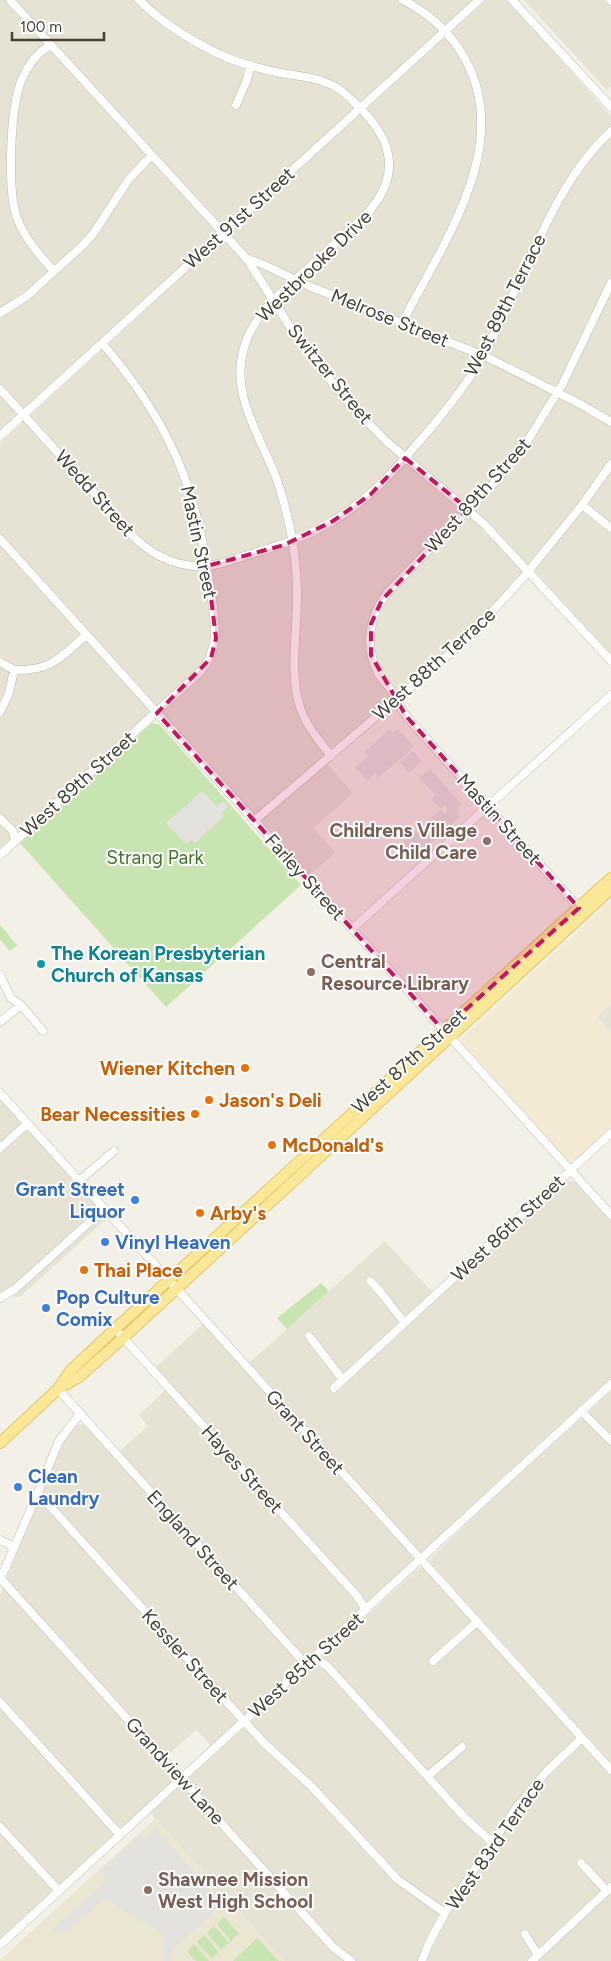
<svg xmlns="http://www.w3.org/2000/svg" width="611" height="1961" viewBox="0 0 611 1961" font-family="Figtree,sans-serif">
  <rect width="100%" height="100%" fill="#f3f0e7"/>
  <path fill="#e6e3d5" d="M0,0H473L0,433Z
    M485,0H507L611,116V655L530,566L481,621L304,783L327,764L353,793L314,828L335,853L308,876L157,708L0,850V443Z
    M524,0H604L611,7V87L607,90Z
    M611,1004V1033L597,1017Z
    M0,1098L107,1218L20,1297L0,1295Z
    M571,1181L577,1183L611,1221V1378L501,1478L433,1544L421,1553L416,1549L249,1363L385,1241L432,1292L329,1387L334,1394L565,1182Z
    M203,1324L413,1555L414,1562L211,1746L196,1730L162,1760L175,1777L174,1780L0,1939V1595L48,1476L68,1433L78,1424L85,1425L114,1456L148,1426L139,1415L170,1385L156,1367Z
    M611,1391V1763L430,1562L432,1557L486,1505Z
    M422,1567L425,1568L611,1774V1885L527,1961H284L150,1813L417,1570Z
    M611,1893V1961H537Z"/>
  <path fill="#f4e9d2" d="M611,901V1004L597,1017L611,1033V1127L576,1160L571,1161L567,1159L460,1040Z"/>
  <path fill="#ebe6d1" d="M155,1819L284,1961H0V1960Z"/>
  <path fill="#c8e5b1" d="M152,723L160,725L301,885L166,1007L20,843Z
    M0,925L17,945L10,951L0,940Z
    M321,1283L329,1291L287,1329L277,1318Z
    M224,1917L239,1934L231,1941L217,1924Z
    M214,1926L229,1943L221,1950L207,1933Z
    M204,1935L219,1952L212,1959L197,1942Z
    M257,1938L279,1961H233Z
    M194,1944L209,1961H196L187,1951Z"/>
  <path fill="#e4e2de" d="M390,729L393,733L398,729L414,747L378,778L375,774L367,781L355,767L368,756L364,752Z
    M413,751L422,761L409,773L400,762Z
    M430,769L461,804L457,810L460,817L423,850L420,847L411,855L401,844L413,833L423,832L433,824L430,819L440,809L445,814L447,811V807L445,806L441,809L431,799L435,795L419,778Z
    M202,791L216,806L223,801L228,807L222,812L224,816L210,830L205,827L208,831L195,843L191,840L186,844L166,823L185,806L189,809L187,805Z
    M155,1828L223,1904L169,1953V1961H163L162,1934L104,1898L65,1935L51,1930L107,1880L100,1871L141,1834L145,1838Z"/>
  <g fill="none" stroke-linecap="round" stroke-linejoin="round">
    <defs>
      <path id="minor" d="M10,0L247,259L299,341L348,402L386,441L484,524L611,661
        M139,0C165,25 196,44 228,58C245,65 262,69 280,73C298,76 315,77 332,85C343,90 352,100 361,109C397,145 399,181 363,218C344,235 326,252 307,269C280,293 252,315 243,351C231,397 262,439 277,480C289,516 297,554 297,592C298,630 287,679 303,715C310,731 321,743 331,756
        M512,0L611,107
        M610,0L611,1
        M51,45C38,52 28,65 22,79C10,107 7,190 17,218C25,239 39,255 54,271
        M236,105L247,80L250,65
        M247,259L260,263L309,286L489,358L580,404L611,422
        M0,313L27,296L82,246L93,234L129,179L151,156
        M402,323C441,246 514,147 465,59C451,33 428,13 403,0
        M0,389L135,538C154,557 180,568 207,566C221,565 237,558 251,554C279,546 306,537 331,522C366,502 392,474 417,444C440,418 461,392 479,363C493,339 504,313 516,288C542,233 565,174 611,131
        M0,436L479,0
        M582,505L611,528
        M0,539L611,1215
        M0,662L14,670
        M14,670C52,671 60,658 86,635
        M0,712L9,693L14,670
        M0,818L13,831L15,841
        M254,821L468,638L522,579L582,505L611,464
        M0,855L200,672C221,649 215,621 211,593C198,490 170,422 102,343
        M581,910L406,716C401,708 397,700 392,692C388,685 382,680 378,673C364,645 369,616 388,592L495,482L525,445L563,383L611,283
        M352,929L611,695
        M0,975L11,998L21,1005L43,1031
        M0,1022L21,1005
        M0,1093L611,1770
        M0,1148L27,1124
        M79,1181L114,1151
        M370,1281C384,1294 392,1308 405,1323
        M0,1298L15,1289L104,1209
        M120,1334L357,1596L366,1610
        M309,1336L343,1380
        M334,1388L611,1133
        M58,1389L300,1658L308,1664
        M581,1411L611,1441
        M36,1497L49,1505L244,1721L263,1742L312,1787L398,1880L445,1913
        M0,1540L14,1547
        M1,1579L333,1947L351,1961
        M0,1580L36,1497L59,1441L79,1415
        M315,1657L328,1667L465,1818L492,1842
        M433,1661L477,1622
        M0,1702L120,1835
        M428,1776L462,1747
        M0,1827L59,1891
        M581,1863L607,1891
        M525,1934L538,1955
        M0,1945L611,1384
        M422,1961L428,1945L445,1913L516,1808L546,1772L582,1738
        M532,1961L611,1887"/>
      <path id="major" d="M58,1389L70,1371L115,1329L611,878
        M0,1443L58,1389L79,1377L123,1338L611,889"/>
    </defs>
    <use href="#minor" stroke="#beb9aa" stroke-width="9"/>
    <use href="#major" stroke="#dfc768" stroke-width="12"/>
    <use href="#minor" stroke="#fff" stroke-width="8"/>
    <use href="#major" stroke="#fae898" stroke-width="10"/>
  </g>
  <path fill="#c2185b" fill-opacity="0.2" stroke="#c2185b" stroke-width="4" stroke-dasharray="10 6" stroke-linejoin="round" d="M405,458L468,509L382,600L371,624V655L406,716L579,908L443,1030L157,713L211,658L216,638L207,566L284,545L333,521L371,494Z"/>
  <g fill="#8d6e63" stroke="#fff" stroke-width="2">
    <circle cx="487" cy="841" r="5"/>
    <circle cx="311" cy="972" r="5"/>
    <circle cx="148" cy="1890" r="5"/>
  </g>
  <circle fill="#0f9aa8" stroke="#fff" stroke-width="2" cx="41" cy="964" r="5"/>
  <g fill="#e8710a" stroke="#fff" stroke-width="2">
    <circle cx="245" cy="1068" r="5"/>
    <circle cx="209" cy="1100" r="5"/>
    <circle cx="195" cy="1114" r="5"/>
    <circle cx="272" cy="1145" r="5"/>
    <circle cx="200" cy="1213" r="5"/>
    <circle cx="84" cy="1270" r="5"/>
  </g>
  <g fill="#3f7fe0" stroke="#fff" stroke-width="2">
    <circle cx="135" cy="1200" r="5"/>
    <circle cx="105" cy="1242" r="5"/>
    <circle cx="46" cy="1308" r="5"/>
    <circle cx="18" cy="1487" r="5"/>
  </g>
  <g text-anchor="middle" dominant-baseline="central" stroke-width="4" stroke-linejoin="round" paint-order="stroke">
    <g font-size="19" fill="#454136" stroke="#fff">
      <text transform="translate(239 218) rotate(-42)">West 91st Street</text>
      <text transform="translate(314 266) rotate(-44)">Westbrooke Drive</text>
      <text transform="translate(505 305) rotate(-63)">West 89th Terrace</text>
      <text transform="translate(390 318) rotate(22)">Melrose Street</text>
      <text transform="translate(330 374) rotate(51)">Switzer Street</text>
      <text transform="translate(95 493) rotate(48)">Wedd Street</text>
      <text transform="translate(478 495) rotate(-48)">West 89th Street</text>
      <text transform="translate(199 542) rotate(78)">Mastin Street</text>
      <text transform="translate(434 664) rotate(-42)">West 88th Terrace</text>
      <text transform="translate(78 784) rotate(-42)">West 89th Street</text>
      <text transform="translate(499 819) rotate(48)">Mastin Street</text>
      <text transform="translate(305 877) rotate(48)">Farley Street</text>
      <text transform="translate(409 1061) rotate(-42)">West 87th Street</text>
      <text transform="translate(508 1228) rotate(-43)">West 86th Street</text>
      <text transform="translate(305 1432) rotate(48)">Grant Street</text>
      <text transform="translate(242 1469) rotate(48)">Hayes Street</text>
      <text transform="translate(193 1540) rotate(48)">England Street</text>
      <text transform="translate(185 1656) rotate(48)">Kessler Street</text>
      <text transform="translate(306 1665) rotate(-42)">West 85th Street</text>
      <text transform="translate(175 1771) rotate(48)">Grandview Lane</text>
      <text transform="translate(495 1844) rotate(-55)">West 83rd Terrace</text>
    </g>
    <g font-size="19" font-weight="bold" fill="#785e54" stroke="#fff" text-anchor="start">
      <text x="477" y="830" text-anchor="end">Childrens Village<tspan x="477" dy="22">Child Care</tspan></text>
      <text x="321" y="961">Central<tspan x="321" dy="22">Resource Library</tspan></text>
      <text x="158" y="1879">Shawnee Mission<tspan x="158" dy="22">West High School</tspan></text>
    </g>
    <g font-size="19" fill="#40752c" stroke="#fff">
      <text x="155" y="857">Strang Park</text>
    </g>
    <g font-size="19" font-weight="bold" fill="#0d838f" stroke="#fff" text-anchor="start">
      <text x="51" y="953">The Korean Presbyterian<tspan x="51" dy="22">Church of Kansas</tspan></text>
    </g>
    <g font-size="19" font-weight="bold" fill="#c56008" stroke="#fff" text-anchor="start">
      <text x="235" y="1068" text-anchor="end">Wiener Kitchen</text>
      <text x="219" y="1100">Jason's Deli</text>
      <text x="185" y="1114" text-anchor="end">Bear Necessities</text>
      <text x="282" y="1145">McDonald's</text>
      <text x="210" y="1213">Arby's</text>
      <text x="94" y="1270">Thai Place</text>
    </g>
    <g font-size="19" font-weight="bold" fill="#366cbe" stroke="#fff" text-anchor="start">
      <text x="125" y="1189" text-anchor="end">Grant Street<tspan x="125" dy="22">Liquor</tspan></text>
      <text x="115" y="1242">Vinyl Heaven</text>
      <text x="56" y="1297">Pop Culture<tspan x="56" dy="22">Comix</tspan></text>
      <text x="28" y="1476">Clean<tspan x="28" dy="22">Laundry</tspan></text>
    </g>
  </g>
  <path d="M12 32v8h92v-8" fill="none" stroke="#454136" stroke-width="2.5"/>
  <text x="20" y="32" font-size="15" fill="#454136" stroke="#ffffff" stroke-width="4" paint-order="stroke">100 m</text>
</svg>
